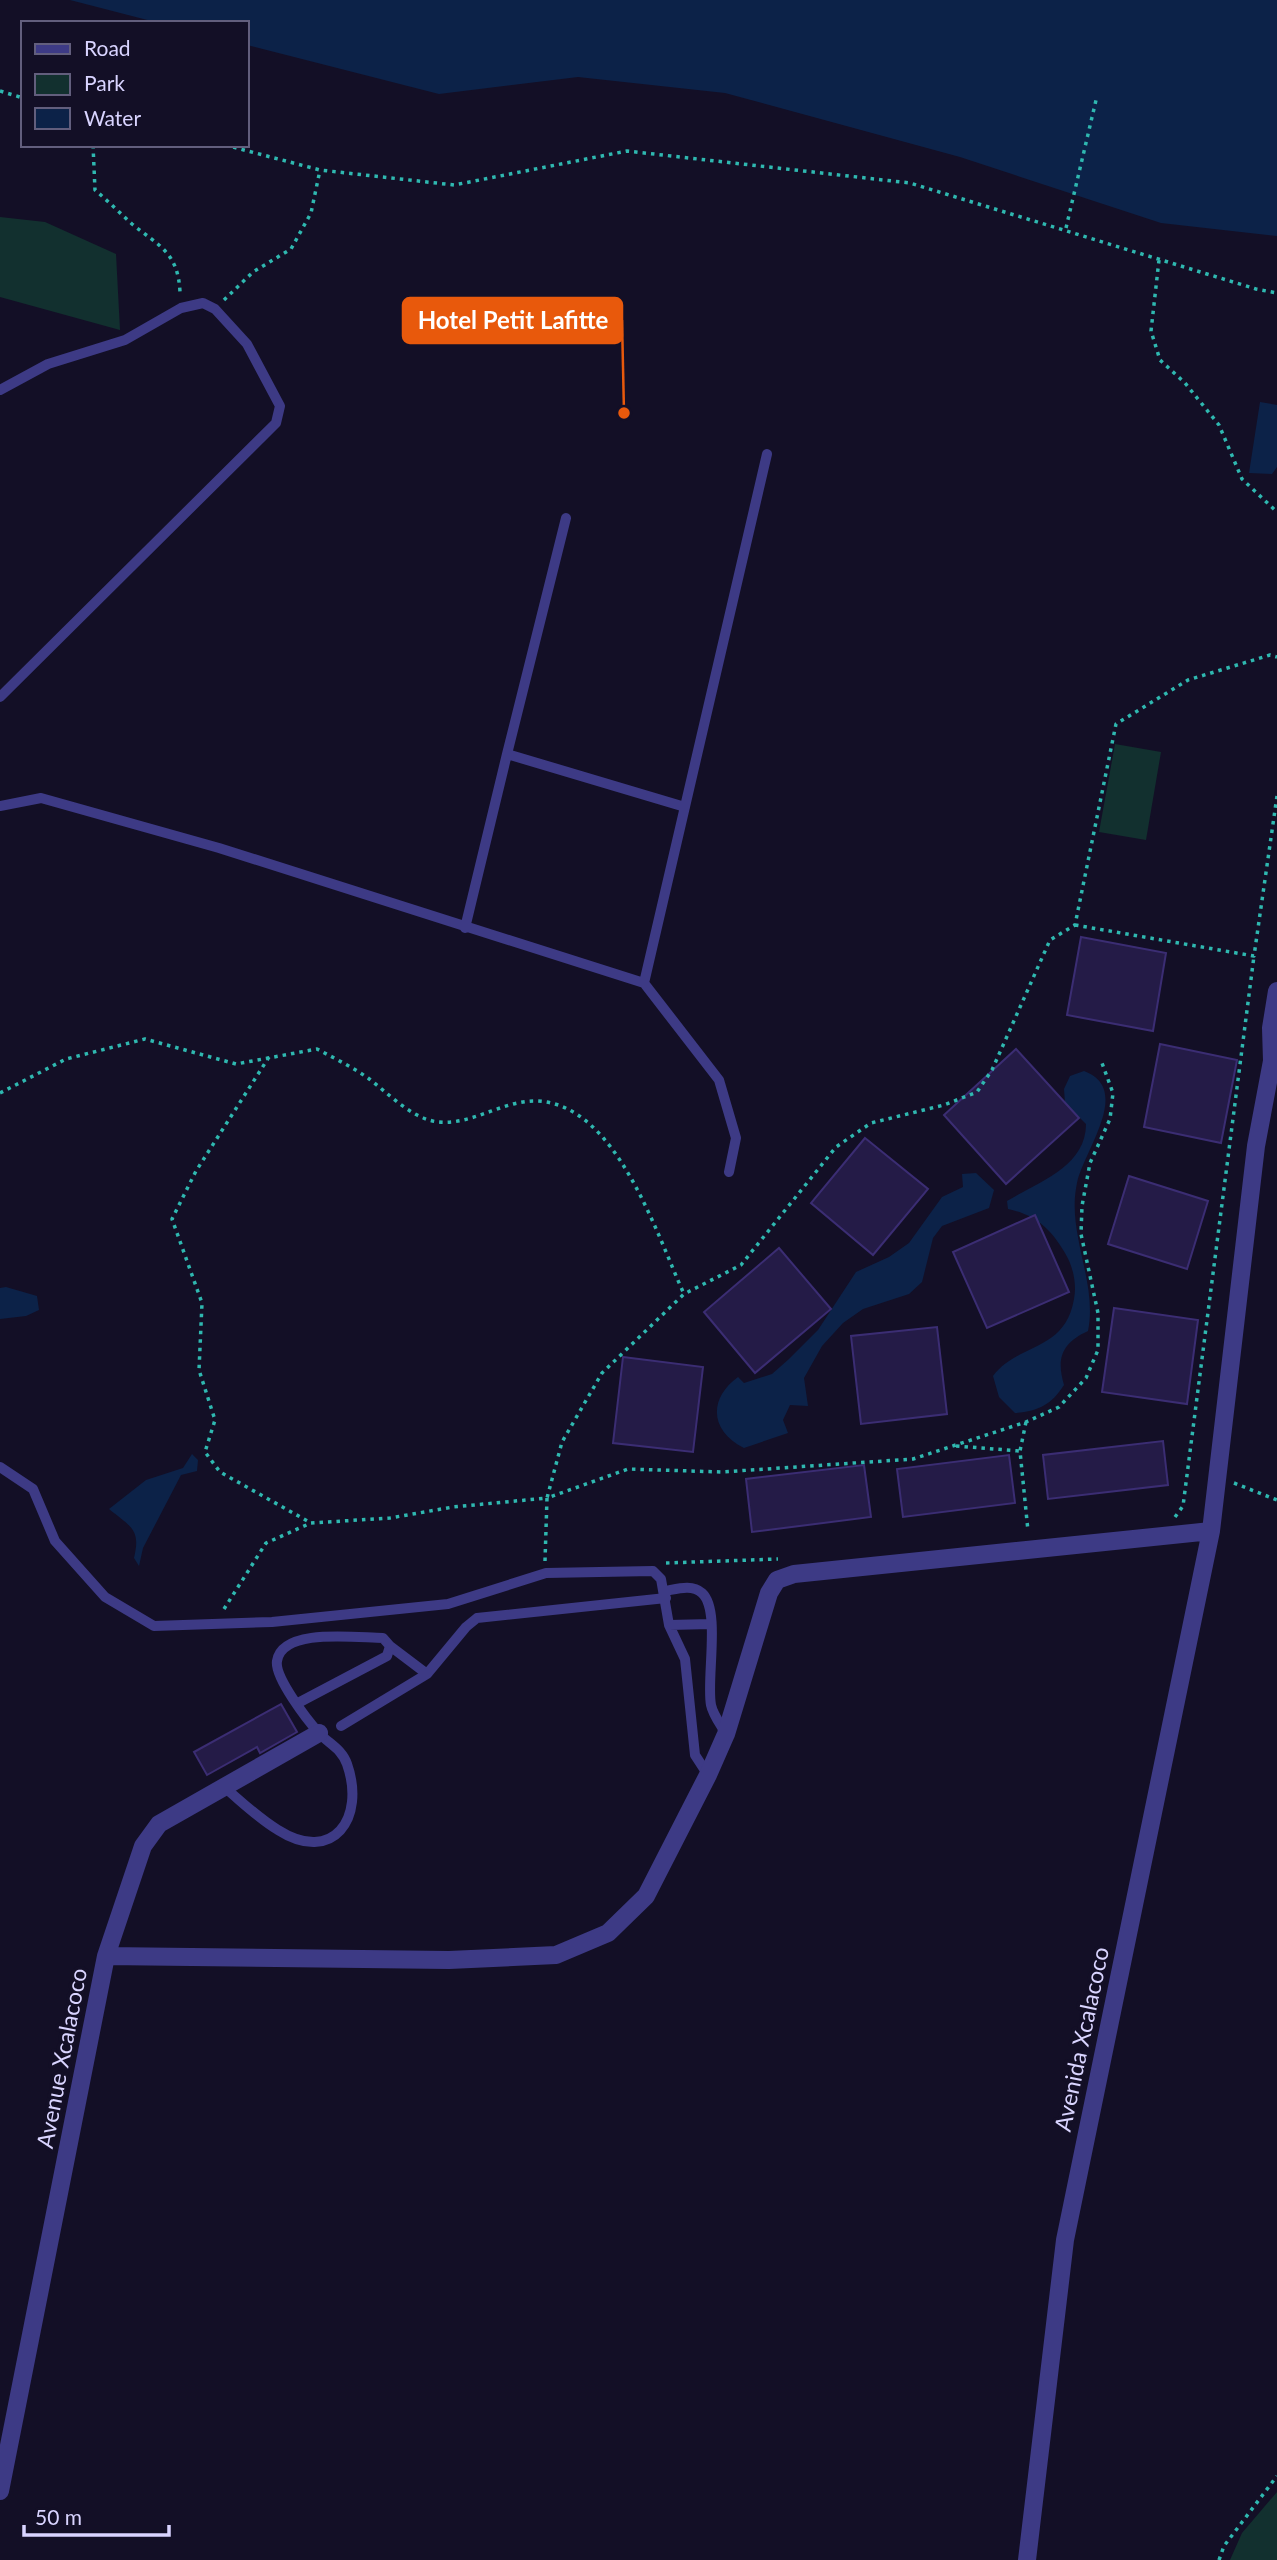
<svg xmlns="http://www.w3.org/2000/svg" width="1277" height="2560" viewBox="0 0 1277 2560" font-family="Lato,sans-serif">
  <rect width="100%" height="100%" fill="#130f26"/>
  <path fill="#12302f" d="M0,217L45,222L116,254L120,330L0,297Z
    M1115,744L1161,752L1146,840L1099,832Z
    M1277,2492V2560H1230L1242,2533Z"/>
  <path fill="#0c2248" d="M70,0H1277V236L1161,223L960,157L725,93L578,77L439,94L247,45V23H159Z
    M1260,402L1277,405V467L1272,474L1249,473Z
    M1084,1071C1133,1089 1084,1150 1077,1183C1066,1233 1098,1282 1088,1331C1062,1343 1056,1358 1064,1385C1051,1405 1039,1411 1015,1413L999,1397L993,1376C1019,1342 1065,1352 1074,1299C1077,1284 1073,1266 1065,1253C1051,1229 1036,1215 1008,1209L1007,1201C1038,1182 1086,1167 1086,1124L1065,1103L1064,1089L1070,1076Z
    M976,1173L994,1190L989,1208L942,1226L933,1238L922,1282L909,1294L863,1309L843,1323L822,1346L804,1378L808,1406L790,1405L783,1420L788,1433L744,1448C710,1431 708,1399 738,1377L744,1383L772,1374L789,1359L818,1330L856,1272L889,1257L909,1243L942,1197L963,1187L962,1174Z
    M6,1287L37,1296L39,1310L26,1316L0,1319V1288Z
    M192,1454L198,1460L197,1471L181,1475L143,1548L139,1566L134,1558C141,1529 131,1527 109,1509L146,1480L183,1468Z"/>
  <path fill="#241b47" stroke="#3b2d73" stroke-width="2" d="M1081,937L1166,953L1153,1031L1067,1015Z
    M1160,1044L1237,1060L1221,1143L1144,1127Z
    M1016,1049L1079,1118L1006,1184L944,1115Z
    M865,1138L928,1189L873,1255L811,1203Z
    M1129,1176L1208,1201L1187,1269L1108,1244Z
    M1035,1215L1069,1292L987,1328L953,1252Z
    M779,1248L831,1309L755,1373L704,1312Z
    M1114,1308L1198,1320L1187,1404L1102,1392Z
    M937,1327L947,1414L861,1424L851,1336Z
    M623,1357L703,1367L693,1452L613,1443Z
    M1163,1441L1168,1485L1048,1499L1043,1455Z
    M1009,1455L1015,1503L903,1517L897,1469Z
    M864,1465L871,1517L752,1532L746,1479Z
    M281,1704L297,1732L260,1753L257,1747L207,1775L194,1752Z"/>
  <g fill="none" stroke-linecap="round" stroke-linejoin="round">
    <path stroke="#2fb8b0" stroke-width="3.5" stroke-dasharray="3.5 5" stroke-linecap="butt" d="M0,91L23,98
      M93,145L95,190C108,201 120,213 132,224C159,246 178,252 180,292
      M225,145L320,170L454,185L627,151L910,183L1256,289L1277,293
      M1066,228L1097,96
      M1159,260L1151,331L1160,360L1185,383L1219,425L1242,479L1277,512
      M224,300L253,272L291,249L311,213L320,170
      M1075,925L1254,956L1277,796
      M269,1057L196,1171L172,1219L202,1303L199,1370L215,1420L205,1452L220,1472L311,1523
      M0,1093L66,1059L145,1039L236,1064L317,1049C334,1058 352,1067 368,1078C388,1093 413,1120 439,1122C473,1125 503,1100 537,1101C616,1104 656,1233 684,1294
      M1026,1422L1020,1451L1028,1531
      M956,1446L1020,1451
      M1234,1483L1277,1500
      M1175,1517L1183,1506L1254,956
      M545,1561L547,1498L628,1469L722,1472L913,1459L1026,1422L1059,1407L1086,1378L1098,1350V1313L1081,1234L1082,1206L1090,1163L1110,1119L1113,1093L1102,1063
      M666,1563L778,1559
      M224,1609L266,1543L311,1523L390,1518L453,1507L547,1498L562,1442L602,1373L684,1294L741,1265L836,1147L871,1123L944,1105L977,1092L992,1070L1050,940L1075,925L1116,724L1188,680L1270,655L1277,657
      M1219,2560L1224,2546L1277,2476"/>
    <path stroke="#3d3a85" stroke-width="10" d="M0,390L48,364L125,340L181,308L203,303L215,309L247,344L280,406L276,423L0,697
      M507,754L566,518
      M0,806L41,798L219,848L644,983L719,1080L736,1138L729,1172
      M465,928L507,754L685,807
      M644,983L767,454
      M0,1467L33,1489L55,1541L105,1597L154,1626L272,1622L448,1604L546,1573L653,1571L661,1579L669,1625L685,1659L695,1755L708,1775
      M665,1591C677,1589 692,1584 702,1593C721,1610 706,1679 711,1705C713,1715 721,1725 726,1734
      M669,1625L711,1624
      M390,1646L427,1674
      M341,1726L427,1674L466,1627L477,1618L666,1598
      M224,1787C242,1802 258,1818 278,1830C333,1865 366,1818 347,1764C342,1749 329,1744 319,1733C308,1721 274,1677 277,1661C282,1627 358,1638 383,1638L390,1646L387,1656L298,1703"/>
    <path stroke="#3d3a85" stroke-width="18" d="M106,1956L449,1960L556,1955L608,1933L646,1896L708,1775L726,1734L769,1593L777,1580L794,1574L1211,1531
      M0,2491L106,1956L143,1846L159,1824L319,1733
      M1027,2560L1065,2240L1211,1531L1256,1146L1272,1061L1271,1028L1277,991"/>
  </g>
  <g text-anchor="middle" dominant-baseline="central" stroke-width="7" stroke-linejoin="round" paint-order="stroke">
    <g font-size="23" fill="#d9d4ff" stroke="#130f26">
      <text transform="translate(1081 2039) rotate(-78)">Avenida Xcalacoco</text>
      <text transform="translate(61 2058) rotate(-79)">Avenue Xcalacoco</text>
    </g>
  </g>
  <path fill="none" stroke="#e8590c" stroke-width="2.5" d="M624 413L622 320"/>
  <circle fill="#e8590c" stroke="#130f26" stroke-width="2.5" cx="624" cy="413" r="7"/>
  <rect fill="#e8590c" stroke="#e8590c" stroke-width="2.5" x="403" y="298" width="219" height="45" rx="7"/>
  <g font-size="24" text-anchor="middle" font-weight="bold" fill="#fff">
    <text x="513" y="329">Hotel Petit Lafitte</text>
  </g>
  <rect x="21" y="21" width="228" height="126" fill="#130f26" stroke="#625e7d" stroke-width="2"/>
  <rect x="35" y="44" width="35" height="10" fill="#3d3a85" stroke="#625e7d" stroke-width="2"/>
  <text x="84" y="56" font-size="21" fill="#d9d4ff">Road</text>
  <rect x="35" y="74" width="35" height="21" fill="#12302f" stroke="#625e7d" stroke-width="2"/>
  <text x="84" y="91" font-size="21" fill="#d9d4ff">Park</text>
  <rect x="35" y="108" width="35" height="21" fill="#0c2248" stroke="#625e7d" stroke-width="2"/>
  <text x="84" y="126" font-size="21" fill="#d9d4ff">Water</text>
  <path d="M24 2525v10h145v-10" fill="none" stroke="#d9d4ff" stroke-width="3.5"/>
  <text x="35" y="2525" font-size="21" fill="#d9d4ff" stroke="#130f26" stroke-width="5" paint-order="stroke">50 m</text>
</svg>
